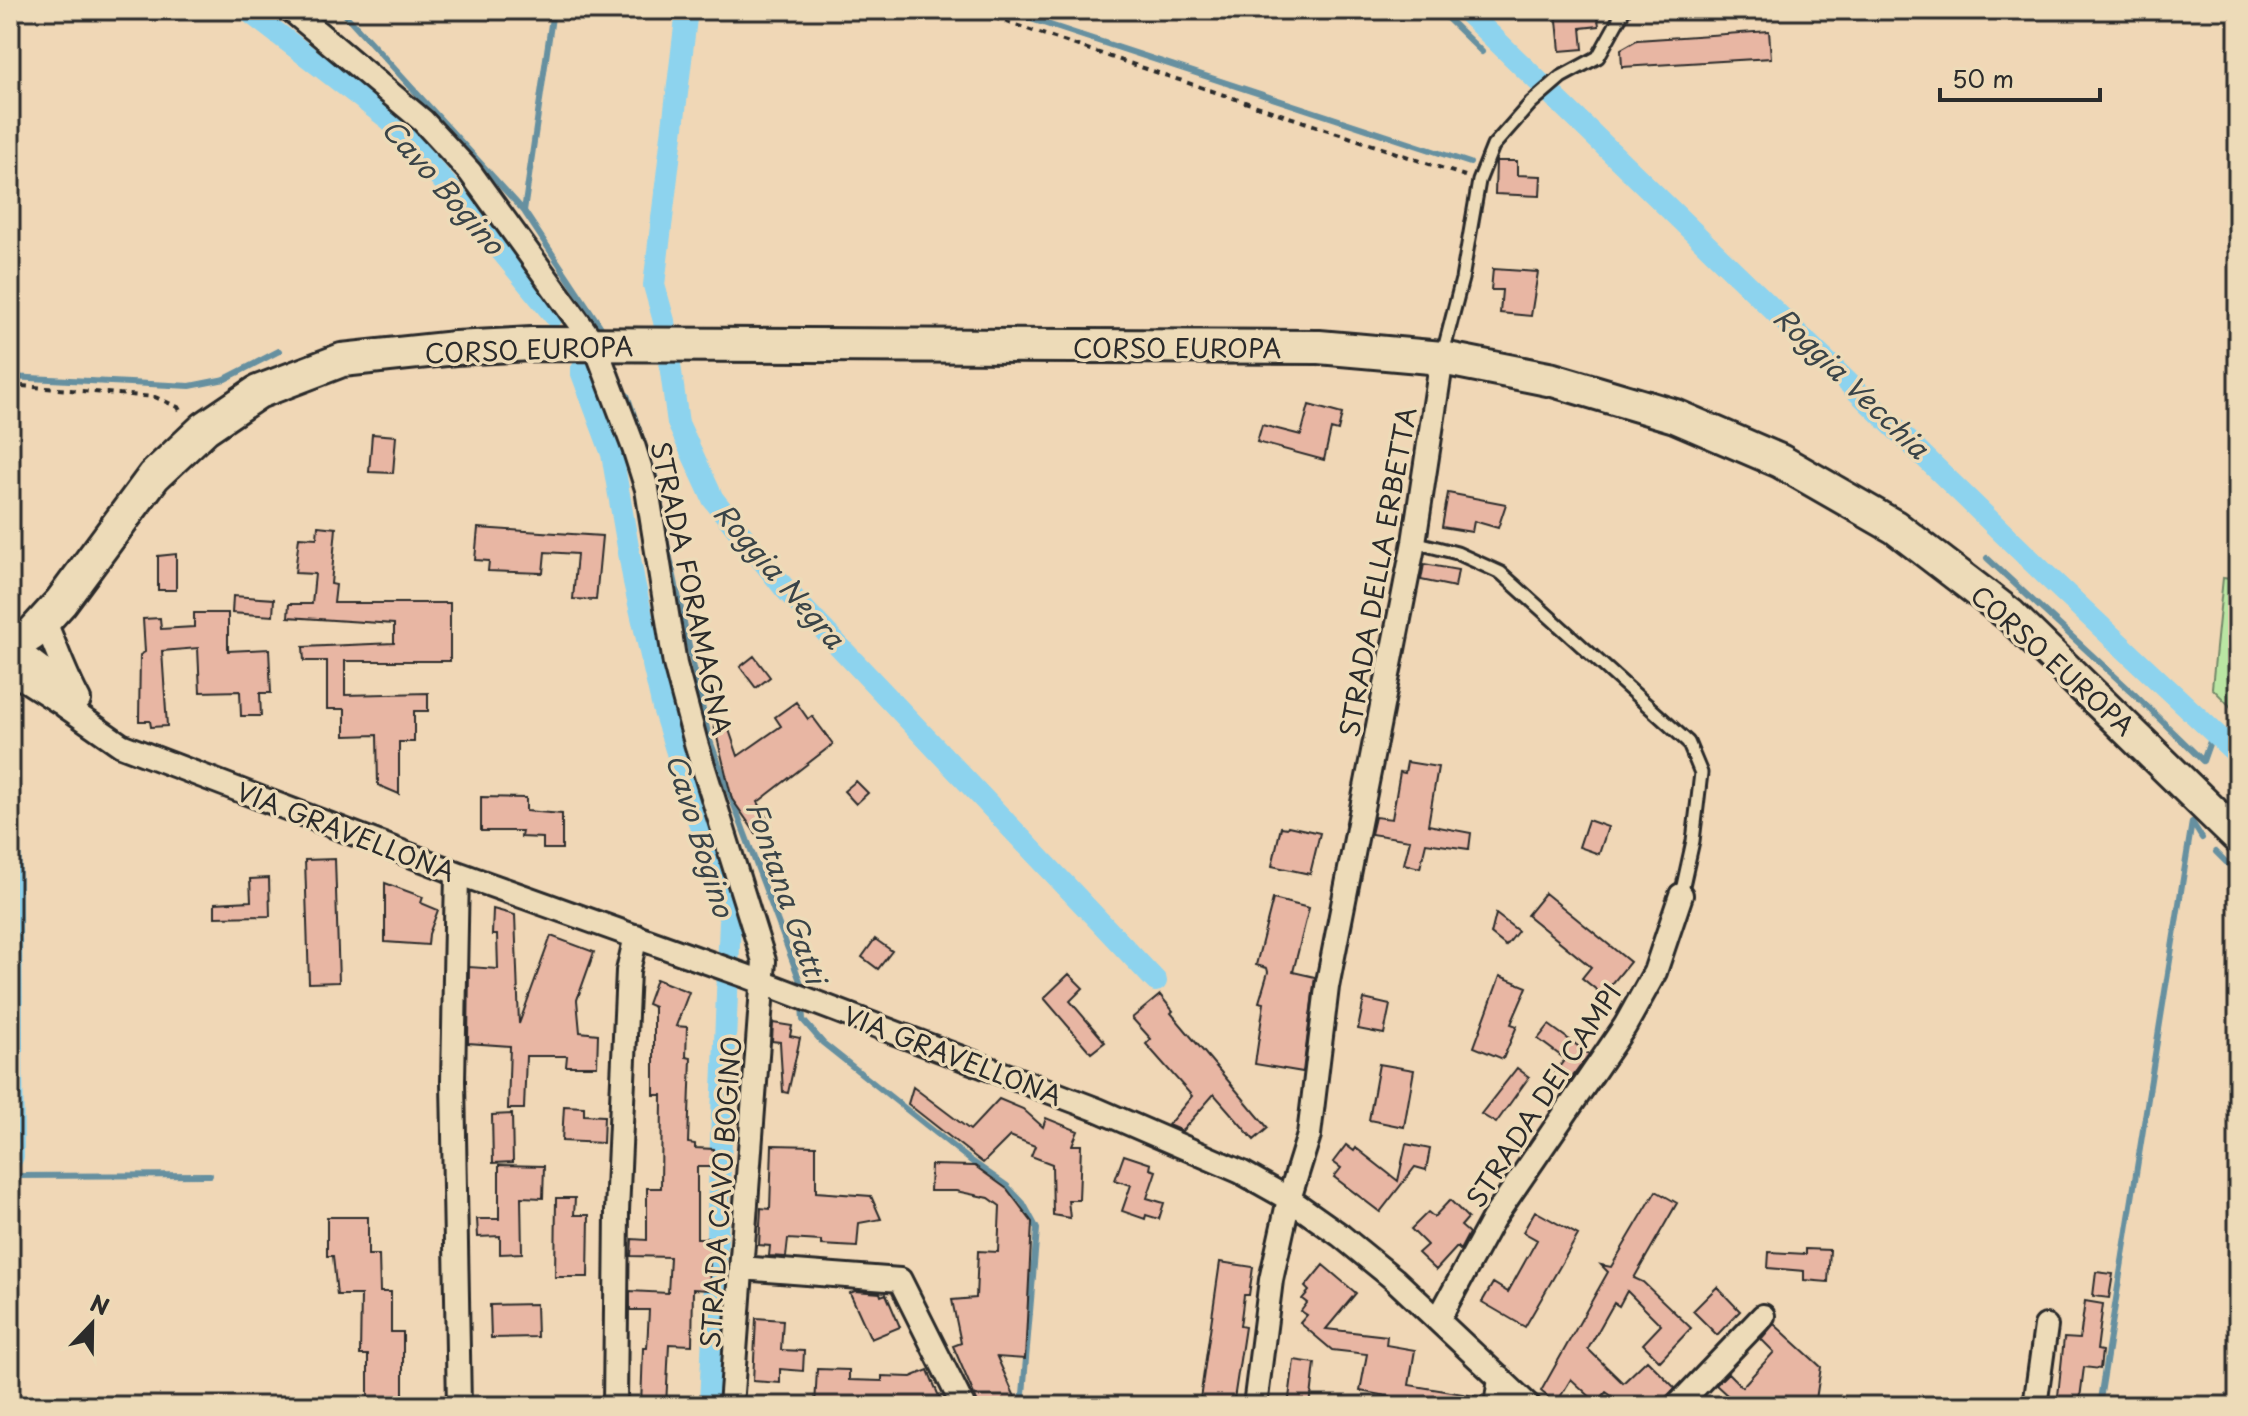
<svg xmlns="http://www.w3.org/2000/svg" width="2248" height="1416" viewBox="0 0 2248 1416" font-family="'Playpen Sans',sans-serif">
  <rect width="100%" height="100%" fill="#f0d7b6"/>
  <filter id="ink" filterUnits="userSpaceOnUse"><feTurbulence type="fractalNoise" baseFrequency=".0125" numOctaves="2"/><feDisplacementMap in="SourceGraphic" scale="16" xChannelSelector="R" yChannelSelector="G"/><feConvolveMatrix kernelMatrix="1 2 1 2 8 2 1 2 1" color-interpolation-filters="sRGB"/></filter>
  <g filter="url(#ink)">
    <path fill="#bae6a3" stroke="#728867" stroke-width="2" d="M2223,578L2238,580V714L2212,688Z"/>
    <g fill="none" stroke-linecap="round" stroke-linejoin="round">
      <path stroke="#6690a0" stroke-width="6" d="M341,10L524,211L602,329
        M1004,10L1470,163
        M1439,10L1482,52
        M524,211L553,10
        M10,377L190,386L225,379L279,351
        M627,395L657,482L668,549L709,738L800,981L801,993
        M1987,558L2134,694L2203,761L2214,730
        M2192,822L2202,838
        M2216,852L2238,874
        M802,1004L803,1020L823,1043L970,1160L1007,1186L1023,1203L1037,1229L1022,1406
        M10,1176L210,1175
        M2099,1406L2192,822"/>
      <path stroke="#8dd3ee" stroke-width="22" d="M247,10L390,120L451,190L554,315
        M687,10L654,285L664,321L678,423L713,499L786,590L1156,981
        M1465,10L2046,575L2238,755
        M581,371L612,454L634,582L663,708L730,921L710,1406
        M10,811L13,1156L10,1162"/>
    </g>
    <path fill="#e8b6a3" stroke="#2b2b2b" stroke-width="2" d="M1556,10H1597L1599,26L1581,28L1583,49L1560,51Z
      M1769,31L1771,58L1622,67L1621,49L1637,40Z
      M1496,161H1517V175L1541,176L1540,196L1495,194Z
      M1493,269L1538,272L1531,316L1500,313L1502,290H1491Z
      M1309,405L1342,414L1338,431L1331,429L1324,460L1257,442L1262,425L1301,435Z
      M372,434L396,436L393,473L369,472Z
      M1448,493L1506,504L1498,528L1474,521L1472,532L1442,527Z
      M318,526L336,528L331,584L336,585L334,603H450V661H345V695L428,693V711H414V742H399V794L378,785L377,735L345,736V709H327V661H304L303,647L394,643V624L288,617L289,604H312L315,574L295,573L299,537L317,538Z
      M478,528L602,536L596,600L573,599L577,554L545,552L543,573L488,571L489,561L475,560Z
      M176,554V590H158V556Z
      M1424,564L1458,570L1455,587L1421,580Z
      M233,596L274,599L273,616L232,613Z
      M194,613H228V651L269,649L271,693H260L261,716H241L240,691L200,692L198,648L162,651L167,726L151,727L150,721H139L140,655L145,652L143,619L160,618L161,629L194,627Z
      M754,656L770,677L756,688L740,667Z
      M796,702L808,719L812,716L833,744L758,802L771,825L757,835L732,799L714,725L726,721L738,756L781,726L775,717Z
      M1407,762L1438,767L1428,825L1471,833L1469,849L1426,843L1420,868L1404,864L1410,840L1371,834L1375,817L1392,819L1400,772L1405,773Z
      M856,781L868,793L856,804L844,791Z
      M481,797L526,798V811L562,814V849H543V838L521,837L522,831H481Z
      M1588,820L1608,827L1599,854L1579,847Z
      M1288,826L1320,833L1310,874L1272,866L1281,827L1287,828Z
      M335,859L339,982L309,983L305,860Z
      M269,878L270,916L215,917V903L251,901L250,879Z
      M385,883L423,897L421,903L438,910L429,934L428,945L385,942Z
      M1545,893L1630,962L1603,995L1582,978L1591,967L1527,915Z
      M1273,899L1309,908L1293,972L1315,977L1303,1072L1255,1064L1264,1003L1259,1002L1268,972L1267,968L1256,965Z
      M493,909L515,915L519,1024L551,936L594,952L577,1000L580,1032L598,1034L597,1066H566L567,1056H526L524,1109H508L510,1046L468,1043L469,967L498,969L497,935H492Z
      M1496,914L1518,931L1506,946L1491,934Z
      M875,939L892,951L878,969L862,957Z
      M1069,974L1083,988L1070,1001L1105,1042L1091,1053L1044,998Z
      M1500,976L1527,987L1511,1024L1517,1026L1503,1059L1474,1047Z
      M656,979L689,992L676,1026L687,1027L686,1057L691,1058L688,1143L695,1144V1148L714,1149L713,1167H697V1238H711L709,1290L693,1289L692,1345L669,1344L666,1406H641L643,1348H647L649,1310H630V1291L668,1293L670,1257L631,1256L632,1239L647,1240V1188H661L662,1095H654V1007L647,1004Z
      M1160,995L1173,1011L1171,1013L1268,1128L1254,1140L1214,1094L1182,1131L1168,1125L1192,1096L1146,1044L1151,1039L1132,1018Z
      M1364,999L1390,1005L1384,1034L1358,1029Z
      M773,1023L792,1026L790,1036L800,1038L788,1093L783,1092L780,1042L772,1041Z
      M1549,1025L1589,1054L1561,1093L1548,1082L1565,1059L1538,1039Z
      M1379,1064L1414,1070L1404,1127L1369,1120Z
      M1517,1068L1529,1077L1496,1123L1481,1114Z
      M913,1087L970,1130L999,1099L1023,1109L1043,1127L1046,1118L1078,1131L1072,1145H1081L1079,1200H1068L1070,1218L1053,1215L1052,1164L1031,1156L1035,1146L1010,1136L983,1163L908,1104Z
      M564,1106L584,1107V1115L604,1116L603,1143L562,1141Z
      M512,1114L513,1162L493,1163L492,1115Z
      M1406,1144L1430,1149L1426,1170L1415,1167L1380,1212L1334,1177L1341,1168L1333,1162L1346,1145L1354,1151L1356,1148L1398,1181Z
      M772,1145L816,1146V1192L871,1196L881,1219L859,1223L857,1247L821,1245V1241L788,1239L786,1257L769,1256L770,1246L759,1245L761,1208L770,1209Z
      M1124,1155L1151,1164L1150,1169L1156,1171L1147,1198L1164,1203L1159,1219L1146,1215L1145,1219L1122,1211L1131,1185L1115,1180Z
      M499,1165L544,1166L543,1198L521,1197L522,1253L500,1254V1236L478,1237L477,1219H499Z
      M931,1165L975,1166L1007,1189L1032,1222L1025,1359L997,1357L1019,1406H979L953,1346L961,1343L952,1300L976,1298L978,1251L998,1252L1000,1206L989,1198L956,1191H930Z
      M1656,1191L1677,1203L1634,1278L1643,1282L1691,1328L1660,1361L1643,1344L1661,1325L1627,1291L1619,1306L1614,1303L1588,1349L1623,1383L1647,1360L1675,1388L1666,1397L1663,1406H1626L1606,1392L1597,1403L1571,1379L1556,1404L1541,1391L1608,1272L1601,1265L1611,1267Z
      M556,1198H575L574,1215H589L588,1277H555Z
      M1450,1200L1468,1218L1461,1226L1469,1233L1460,1250L1457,1247L1436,1270L1418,1253L1427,1245L1411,1229L1428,1212L1434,1217Z
      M1535,1211L1578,1235L1525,1327L1482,1302L1493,1283L1508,1292L1537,1240L1523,1232Z
      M327,1217H368V1255H379L380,1292H391V1332H403V1406H368V1355H360L361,1295H337L333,1256H327Z
      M1806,1249L1830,1250L1828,1282L1804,1280V1271L1768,1268L1769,1252L1806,1254Z
      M1220,1262L1253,1267L1249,1295H1244L1242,1311L1240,1326L1245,1327L1233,1406H1199Z
      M1323,1265L1356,1293L1326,1329L1387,1336L1386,1345L1415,1350L1409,1385L1481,1397L1480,1406H1401L1402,1399L1360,1391L1367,1354L1332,1350L1300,1323L1307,1315L1301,1311L1307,1303L1302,1299L1309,1291L1305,1287Z
      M2096,1272L2113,1274L2109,1298L2093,1296Z
      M1717,1287L1740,1311L1717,1335L1693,1311Z
      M855,1291L880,1293L881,1296L886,1294L900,1327L871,1339L850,1293Z
      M2085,1301L2103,1304L2097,1350L2102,1351L2100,1369L2084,1367L2079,1406H2057L2064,1338L2080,1339Z
      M536,1304L537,1337L491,1338L490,1305Z
      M756,1318L783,1320L781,1350L804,1351L803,1371L780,1369V1383L753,1381Z
      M1774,1324L1821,1367L1815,1406H1717L1727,1395L1716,1385L1728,1373L1742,1387L1774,1352L1761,1339Z
      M1294,1360L1315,1363L1310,1406H1288Z
      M817,1369L849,1370V1380L882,1381V1376L911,1377L928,1370L943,1406H815Z"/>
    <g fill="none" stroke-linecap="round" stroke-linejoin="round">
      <defs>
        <path id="service" d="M1442,357L1462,279L1479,181L1493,146L1531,103L1561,77L1598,57L1624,10
          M1414,542L1457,553L1501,573L1688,742L1701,773L1693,841L1681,895"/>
        <path id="minor" d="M291,10L423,121L470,172L595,345L634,448L647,489L675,664L696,743L764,961L731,1406
          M44,620C56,647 65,675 79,700
          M13,647L41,668L65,706L121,745L457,873L746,976L1098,1110L1241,1172L1289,1199L1340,1235L1394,1279L1529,1406
          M10,675L25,680L61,703
          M457,873L453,1081L459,1406
          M741,1268L900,1280L963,1406
          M1438,1320L1493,1219L1625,1026L1655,972L1681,895
          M615,1406L617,1211L628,971L636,936
          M1255,1406L1271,1280L1289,1199L1309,1135L1327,987L1414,542L1442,358
          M1496,1406L1500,1378
          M1677,1406L1763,1316
          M2035,1406L2046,1326"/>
        <path id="secondary" d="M10,648L32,634L61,602L154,476L205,428L258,392L342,360L455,348L532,344L1319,347L1442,358L1553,380L1675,416L1780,461L1895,527L2010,615L2238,837"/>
      </defs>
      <use href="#service" stroke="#2b2b2b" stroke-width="17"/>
      <use href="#minor" stroke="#2b2b2b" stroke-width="28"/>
      <use href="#secondary" stroke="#2b2b2b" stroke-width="38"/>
      <path stroke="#2b2b2b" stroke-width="4" stroke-dasharray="6 6" stroke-linecap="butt" d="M971,10L1465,176
        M10,385L155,397L178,407L182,414"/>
      <use href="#service" stroke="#eddbb8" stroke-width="11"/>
      <use href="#minor" stroke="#eddbb8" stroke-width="22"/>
      <use href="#secondary" stroke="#eddbb8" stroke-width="32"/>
    </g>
  </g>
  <g text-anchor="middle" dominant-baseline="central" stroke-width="7" stroke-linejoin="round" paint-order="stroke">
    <g font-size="26" fill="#2b2b2b" stroke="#eddbb8">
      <text x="1177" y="347">CORSO EUROPA</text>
      <text transform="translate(529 349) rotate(-2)">CORSO EUROPA</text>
      <text transform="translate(1377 572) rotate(-80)">STRADA DELLA ERBETTA</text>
      <text transform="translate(692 588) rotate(78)">STRADA FORAMAGNA</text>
      <text transform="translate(2053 660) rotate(42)">CORSO EUROPA</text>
      <text transform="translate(346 831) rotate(21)">VIA GRAVELLONA</text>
      <text transform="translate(953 1055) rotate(21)">VIA GRAVELLONA</text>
      <text transform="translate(1543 1095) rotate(-57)">STRADA DEI CAMPI</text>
      <text transform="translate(720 1192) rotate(-86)">STRADA CAVO BOGINO</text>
    </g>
    <g font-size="28" font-style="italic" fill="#3a4448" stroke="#eddbb8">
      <text transform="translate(444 186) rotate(49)">Cavo Bogino</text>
      <text transform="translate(1852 382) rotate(44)">Roggia Vecchia</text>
      <text transform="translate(780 575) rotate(49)">Roggia Negra</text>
      <text transform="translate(701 835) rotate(73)">Cavo Bogino</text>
      <text transform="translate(787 892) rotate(71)">Fontana Gatti</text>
    </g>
  </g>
  <rect width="2248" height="1416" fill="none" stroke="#eddbb8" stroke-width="40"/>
  <rect x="20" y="20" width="2208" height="1376" fill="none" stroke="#2b2b2b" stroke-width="3" filter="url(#ink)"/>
  <g transform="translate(92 1324) rotate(22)" stroke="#eddbb8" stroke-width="6" paint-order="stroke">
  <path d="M0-6L14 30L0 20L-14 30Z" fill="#2b2b2b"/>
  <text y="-12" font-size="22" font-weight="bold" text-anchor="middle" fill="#2b2b2b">N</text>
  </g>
  <path d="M1940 88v12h160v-12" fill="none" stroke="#2b2b2b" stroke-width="4"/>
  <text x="1952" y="88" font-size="24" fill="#2b2b2b" stroke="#eddbb8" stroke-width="6" paint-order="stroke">50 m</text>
</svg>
